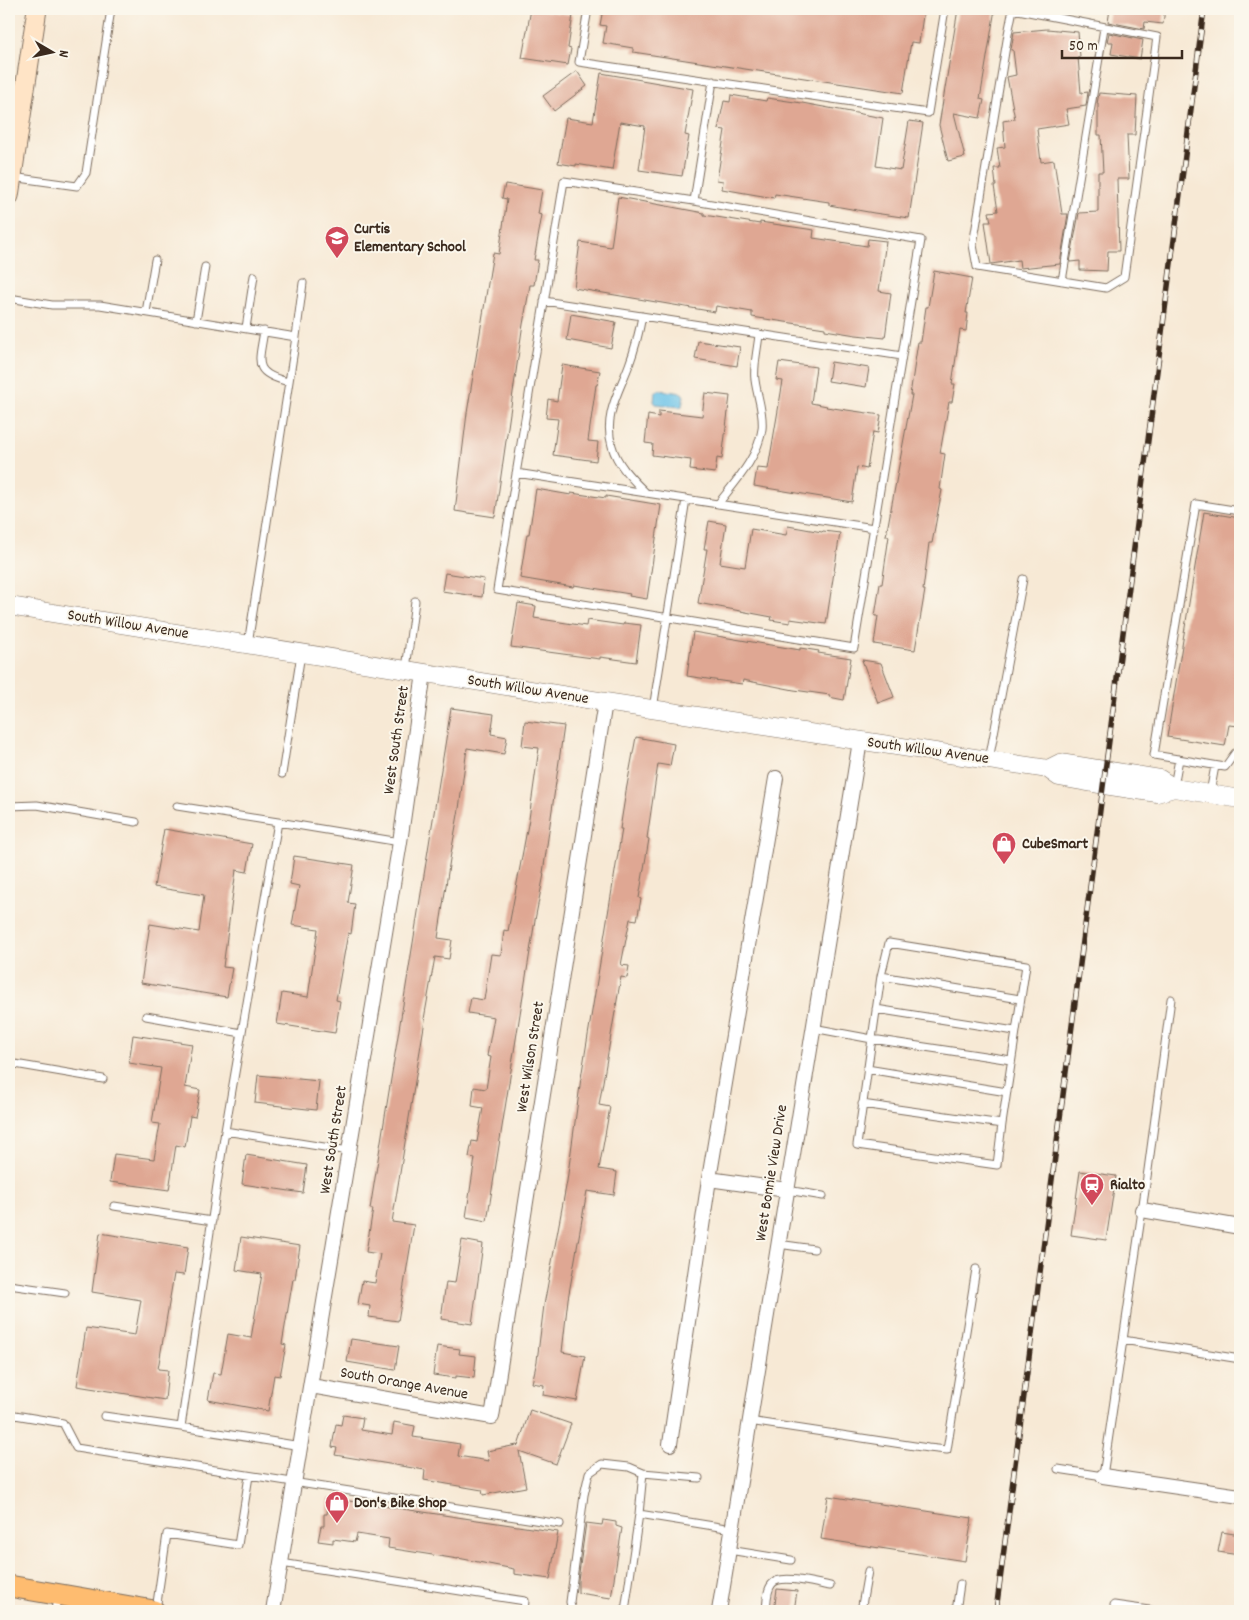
<svg xmlns="http://www.w3.org/2000/svg" width="1249" height="1620" viewBox="0 0 1249 1620" font-family="Dekko,sans-serif">
  <rect width="100%" height="100%" fill="#fbf7ec"/>
  <filter id="ink" filterUnits="userSpaceOnUse"><feTurbulence type="fractalNoise" baseFrequency=".02" numOctaves="2"/><feDisplacementMap in="SourceGraphic" scale="10" xChannelSelector="R" yChannelSelector="G"/><feConvolveMatrix kernelMatrix="1 2 1 2 8 2 1 2 1" color-interpolation-filters="sRGB"/></filter>
  <filter id="wash" filterUnits="userSpaceOnUse"><feTurbulence type="fractalNoise" baseFrequency=".0096" numOctaves="4" result="noise"/><feDisplacementMap in="SourceGraphic" scale="20" xChannelSelector="R" yChannelSelector="G"/><feGaussianBlur stdDeviation="1.12" result="paint"/><feColorMatrix in="noise" values="0 0 0 0 0 0 0 0 0 0 0 0 0 0 0 0 0 1.4 0 .05"/><feComposite in="paint" operator="in"/></filter>
  <g filter="url(#wash)">
    <rect width="100%" height="100%" fill="#f7e9d5"/>
    <path fill="#6ac3e8" stroke="#527683" d="M659,390L682,393L684,396L682,406L680,407L656,404L654,402L655,392Z"/>
    <g id="blocks">
      <path fill="#dfa793" d="M531,9L573,15L568,48L571,49L568,65L522,58Z
        M603,9H924L919,43L911,42L903,93L633,52V48L603,43L606,26L600,25Z
        M958,9H995L980,99L984,100L980,118L954,113L965,157L948,161L939,125Z
        M1110,9H1165L1163,24L1145,22L1144,29L1108,22Z
        M1047,29L1078,32L1080,57H1078L1081,93L1088,92L1086,106L1066,109L1069,124L1037,129L1041,162L1054,160L1062,214H1068L1060,264L1020,268L1019,260L991,264L985,222H991L989,212L998,211L994,186H996L994,168H1000L997,148L1005,147L1003,121L1015,119L1007,77L1016,75L1013,50H1011L1014,32Z
        M1109,33L1143,40L1140,59L1111,54L1113,42H1107Z
        M577,71L587,86L554,111L543,96Z
        M601,73L693,89L685,135L689,136L682,176L639,170L645,126L620,122L612,170L576,164V166L558,163L566,118L593,122Z
        M1099,93L1137,96L1135,135H1127L1129,179H1117L1119,251H1108L1107,271L1080,270V261L1070,262L1079,213L1098,212V172H1103L1101,135H1098V104H1097Z
        M731,95L766,101L767,98L802,103L883,118L876,166L901,170L909,121L923,123L909,218L874,213L829,205V202L775,194L774,198L722,189L723,181L717,180L725,130L718,129L724,101L730,102Z
        M505,184L542,190L538,214L542,215L534,260H538L534,285H530L522,330L495,517L455,511L467,413L490,271L493,253L499,254L507,199L502,198Z
        M618,197L704,213V215L760,224V222L814,230L813,238L867,246L868,239L886,241L879,291L891,293L885,338L856,335L825,330V328L752,317V312L716,306L715,312L574,288L580,242L611,247Z
        M934,271L972,278L966,313H968L966,331L960,330L952,384H955L952,402H949L940,453L945,454L940,489L942,490L932,543H929L923,590H925L915,650L874,644L878,616H875L880,584H882L889,536H886L912,395H910L918,342H921L926,307H928Z
        M571,314L616,322L611,348L567,340Z
        M698,341L740,347L737,366L695,359Z
        M779,362L816,367L811,403L827,406L826,407L881,415L878,433L873,432L867,469L857,467L852,502L754,486L757,468L768,469L783,381L776,380Z
        M831,362L869,368L866,387L828,381Z
        M562,365L600,371L597,385H596L588,441L598,442L596,461L553,455L558,419L546,418L548,399L557,401Z
        M705,393L730,396L722,459L717,458L715,473L690,470L691,460L652,455L653,444L645,443L648,415L659,417V411L702,416Z
        M536,489L571,495V493L606,498V496L661,505L647,599L629,596L630,594L574,585L573,587L520,578L527,534H529Z
        M1204,512L1240,518V726L1229,725L1225,746L1167,737Z
        M709,521L726,524L720,563L745,567L751,529L786,535L788,526L822,532L823,531L840,533L826,624L790,619V623L771,620L772,617L698,603L707,549H704Z
        M445,573L484,579L482,597L442,591Z
        M518,603L536,606L534,618L586,626L587,620L623,625L624,623L641,625L636,662L600,657V659L511,647Z
        M693,632L800,650V648L819,651L818,653L851,658L844,700L829,697L830,695L794,690L743,680L742,684L687,676Z
        M862,660L881,663L894,697L878,703Z
        M451,708L494,714L491,734L507,737L504,754L467,748L459,809L450,859L438,938L452,940L449,959L435,957L424,1019L425,1020L392,1222L414,1225L398,1321L369,1317L370,1306L358,1304L362,1281L375,1283L380,1254L366,1252L373,1209H370Z
        M525,721L564,726L543,873L544,874L535,920L487,1221L466,1217L475,1158L469,1157L472,1141L477,1142L483,1108L472,1106L474,1087L486,1089L491,1057L487,1056L494,1017L468,1013L471,998L484,1000L491,954L501,955L504,930L508,931L529,819L539,748L522,746Z
        M636,737L674,744L670,766L658,764L647,838L649,839L639,898L641,899L637,920L630,919L621,965L629,966L627,978L621,977L599,1105L610,1107L599,1169L617,1172L614,1195L587,1191L568,1299L562,1352L585,1356L577,1401L543,1395L544,1385L532,1383L537,1361L544,1305L567,1181L581,1078L622,829H620L626,791Z
        M164,829L252,844L247,872L236,870L223,967L232,968L227,997L141,983L150,924L199,932L204,895L154,887Z
        M294,856L354,865L348,903L355,904L351,934L348,933L336,1000L340,1001L335,1033L277,1024L282,993L308,997L318,929L292,925L299,886L290,884Z
        M133,1035L192,1044L185,1087L200,1090L195,1117L190,1116L185,1147L176,1145L169,1190L110,1182L114,1154L154,1159L160,1124L152,1123L161,1068L129,1063Z
        M258,1075L319,1081L316,1110L255,1103Z
        M246,1155L307,1165L303,1193L242,1184Z
        M1080,1171L1116,1176L1106,1240L1071,1235Z
        M100,1233L188,1247L184,1275L174,1274L158,1369L168,1370L165,1400L77,1386L86,1328L135,1335L141,1300L92,1292Z
        M241,1237L300,1246L295,1279H293L282,1344L286,1345L280,1376L274,1375L268,1411L208,1400L213,1373L221,1374L228,1334L251,1338L262,1274L236,1270Z
        M462,1240L483,1244L472,1324L441,1319L446,1282L455,1283Z
        M351,1339L399,1346L395,1370L347,1362Z
        M437,1346L460,1349L459,1354L476,1356L474,1378L456,1376V1378L433,1375Z
        M530,1410L571,1424L556,1464L519,1451L526,1487L483,1495L482,1490L424,1480L425,1470L335,1455L337,1448L332,1447L336,1424L341,1425L343,1415L363,1418L361,1430L392,1435L394,1422L415,1426L413,1437L460,1444L458,1456L489,1461L487,1451L517,1445L518,1446Z
        M828,1496L972,1518L965,1561L821,1539Z
        M329,1498L558,1532L550,1579L514,1574V1569L458,1558V1559L388,1548L389,1539L357,1534L355,1542L333,1539V1543L318,1541L321,1526H324V1514H327Z
        M603,1520L616,1522V1526L622,1528L611,1598L578,1593V1580L586,1523L602,1525Z
        M1222,1532L1240,1535V1555L1218,1552Z
        M777,1589L797,1591L794,1611H774Z"/>
    </g>
  </g>
  <g filter="url(#ink)">
    <use href="#blocks" fill-opacity="0" stroke="#7d6d5e" stroke-width="1"/>
    <g fill="none" stroke-linecap="round" stroke-linejoin="round">
      <defs>
        <path id="service" d="M588,9L579,62L928,113L945,9
          M1013,9L1157,37L1124,277L1106,288L977,267L973,245L1008,34L1013,9
          M12,177L77,186L86,173L111,9
          M694,201L921,240L854,648L497,590L564,181L694,201L713,81
          M1062,281L1104,28
          M9,298L52,305H100L296,337L248,644
          M544,301L902,356
          M146,312L155,260
          M642,316C639,333 635,349 629,365C619,392 603,416 612,446C617,465 633,480 646,493
          M196,321L205,267
          M246,328L254,276
          M264,331C259,363 252,373 289,382
          M296,337L303,283
          M516,473L874,528
          M718,504C735,482 758,458 762,429C764,412 757,396 755,380C753,366 758,348 759,334
          M1240,511L1196,504L1154,755L1225,767L1235,753L1240,754
          M406,669L415,601
          M653,709L686,499
          M989,760L1023,579
          M282,774L301,654
          M1174,786L1179,759
          M1210,793L1215,766
          M9,806L37,805L136,822
          M177,806L278,822
          M881,976L1020,999
          M876,1009L1015,1031
          M146,1016L242,1033
          M813,1028L872,1039L857,1145L997,1165L1002,1124L1026,965L889,943L881,976L872,1039L1011,1060
          M9,1063L103,1079
          M867,1069L1007,1092
          M862,1104L1002,1124
          M225,1131L181,1427L301,1446
          M349,1151L225,1131L278,822L400,842
          M787,1190L823,1196
          M114,1206L212,1221
          M778,1244L814,1249
          M9,1285L65,1293
          M1123,1340L1240,1359
          M9,1414L63,1423L76,1448L560,1524
          M104,1416L181,1427
          M749,1421L928,1448L947,1450L976,1269
          M1058,1469L1103,1476L1148,1170L1171,999
          M639,1514L643,1473
          M729,1550L791,1560
          M281,1563L525,1601L524,1611
          M1114,1605L1156,1611
          M156,1610L167,1534L238,1545L249,1476
          M55,1611L57,1597
          M572,1611L570,1602L584,1495L589,1473L602,1464L629,1467L643,1473L699,1478
          M625,1611L639,1514L732,1529
          M766,1611C767,1603 766,1591 772,1584C780,1573 818,1584 830,1586
          M861,1611L868,1571
          M956,1611L960,1584"/>
        <path id="minor" d="M709,1179L787,1190
          M1142,1210L1240,1227
          M311,1386L492,1417L605,702
          M670,1444L709,1179L776,778
          M1103,1476L1240,1496
          M273,1611L400,842L424,673
          M719,1611L860,741"/>
        <path id="tertiary" d="M9,606L605,702L1048,769L1059,777L1104,785L1157,793L1174,788
          M1048,769L1060,763L1160,779L1174,788L1240,799"/>
        <path id="secondary" d="M9,196L37,9"/>
        <path id="primary" d="M9,1586L154,1611"/>
      </defs>
      <use href="#service" stroke="#7d6d5e" stroke-width="9"/>
      <use href="#minor" stroke="#7d6d5e" stroke-width="16"/>
      <use href="#tertiary" stroke="#7d6d5e" stroke-width="19"/>
      <use href="#secondary" stroke="#7d6d5e" stroke-width="21"/>
      <use href="#primary" stroke="#7d6d5e" stroke-width="23"/>
      <use href="#service" stroke="#fff" stroke-width="7"/>
      <use href="#minor" stroke="#fff" stroke-width="14"/>
      <use href="#tertiary" stroke="#fff" stroke-width="18"/>
      <use href="#secondary" stroke="#ffe4c6" stroke-width="19"/>
      <use href="#primary" stroke="#febc70" stroke-width="21"/>
      <defs>
        <path id="rail" d="M996,1611L1204,9"/>
      </defs>
      <use href="#rail" stroke="#3b2a1e" stroke-width="5.5"/>
      <use href="#rail" stroke="#fbf7ec" stroke-width="4" stroke-dasharray="11" stroke-linecap="butt"/>
    </g>
  </g>
  <defs>
    <symbol id="school-pin" viewBox="-11 -11 22 30"><path d="M0 17L-7.5 6A9.5 9.5 0 1 1 7.5 6Z" fill="#d1495b" stroke="#fbf7ec"/><path d="M0-5L7-2L0 1L-7-2ZM-4 1L0 2.5L4 1V4Q0 6-4 4Z" fill="#fff"/></symbol>
    <symbol id="shop-pin" viewBox="-11 -11 22 30"><path d="M0 17L-7.5 6A9.5 9.5 0 1 1 7.5 6Z" fill="#d1495b" stroke="#fbf7ec"/><path d="M-5-2.5h2.3a2.7 3.5 0 0 1 5.4 0H5L5.5 6h-11ZM-1.5-2.5h3a1.5 2.3 0 0 0-3 0Z" fill="#fff"/></symbol>
    <symbol id="station-pin" viewBox="-11 -11 22 30"><path d="M0 17L-7.5 6A9.5 9.5 0 1 1 7.5 6Z" fill="#d1495b" stroke="#fbf7ec"/><path d="M-3-6H3Q5-6 5-4V2Q5 4 3 4L4.5 6H3L1.5 4h-3L-3 6H-4.5L-3 4Q-5 4-5 2V-4Q-5-6-3-6ZM-3.5-4v3h7v-3ZM-3.5 1v1.5H-2V1ZM2 1v1.5H3.5V1Z" fill="#fff"/></symbol>
  </defs>
  <g fill-rule="evenodd">
    <use href="#school-pin" x="323" y="224" width="28" height="38"/>
    <use href="#shop-pin" x="990" y="830" width="28" height="38"/>
    <use href="#station-pin" x="1078" y="1171" width="28" height="38"/>
    <use href="#shop-pin" x="323" y="1489" width="28" height="38"/>
  </g>
  <g text-anchor="middle" dominant-baseline="central" stroke-width="4" stroke-linejoin="round" paint-order="stroke">
    <g font-size="16" font-weight="bold" fill="#3b2a1e" stroke="#fbf7ec" text-anchor="start">
      <text x="354" y="229">Curtis<tspan x="354" dy="18">Elementary School</tspan></text>
      <text x="1022" y="844">CubeSmart</text>
      <text x="1110" y="1185">Rialto</text>
      <text x="354" y="1503">Don's Bike Shop</text>
    </g>
    <g font-size="16" fill="#3b2a1e" stroke="#fbf7ec">
      <text transform="translate(128 625) rotate(9)">South Willow Avenue</text>
      <text transform="translate(528 690) rotate(9)">South Willow Avenue</text>
      <text transform="translate(397 740) rotate(-82)">West South Street</text>
      <text transform="translate(928 751) rotate(8)">South Willow Avenue</text>
      <text transform="translate(531 1057) rotate(-81)">West Wilson Street</text>
      <text transform="translate(334 1140) rotate(-81)">West South Street</text>
      <text transform="translate(772 1173) rotate(-81)">West Bonnie View Drive</text>
      <text transform="translate(404 1384) rotate(10)">South Orange Avenue</text>
    </g>
  </g>
  <rect width="1249" height="1620" fill="none" stroke="#fbf7ec" stroke-width="30"/>
  <g transform="translate(52 52) rotate(99)" stroke="#fbf7ec" stroke-width="4" paint-order="stroke">
  <path d="M0-4L9 19L0 12L-9 19Z" fill="#3b2a1e"/>
  <text y="-8" font-size="14" font-weight="bold" text-anchor="middle" fill="#3b2a1e">N</text>
  </g>
  <path d="M1062 50v8h120v-8" fill="none" stroke="#3b2a1e" stroke-width="2.5"/>
  <text x="1069" y="50" font-size="15" fill="#3b2a1e" stroke="#fbf7ec" stroke-width="4" paint-order="stroke">50 m</text>
</svg>
